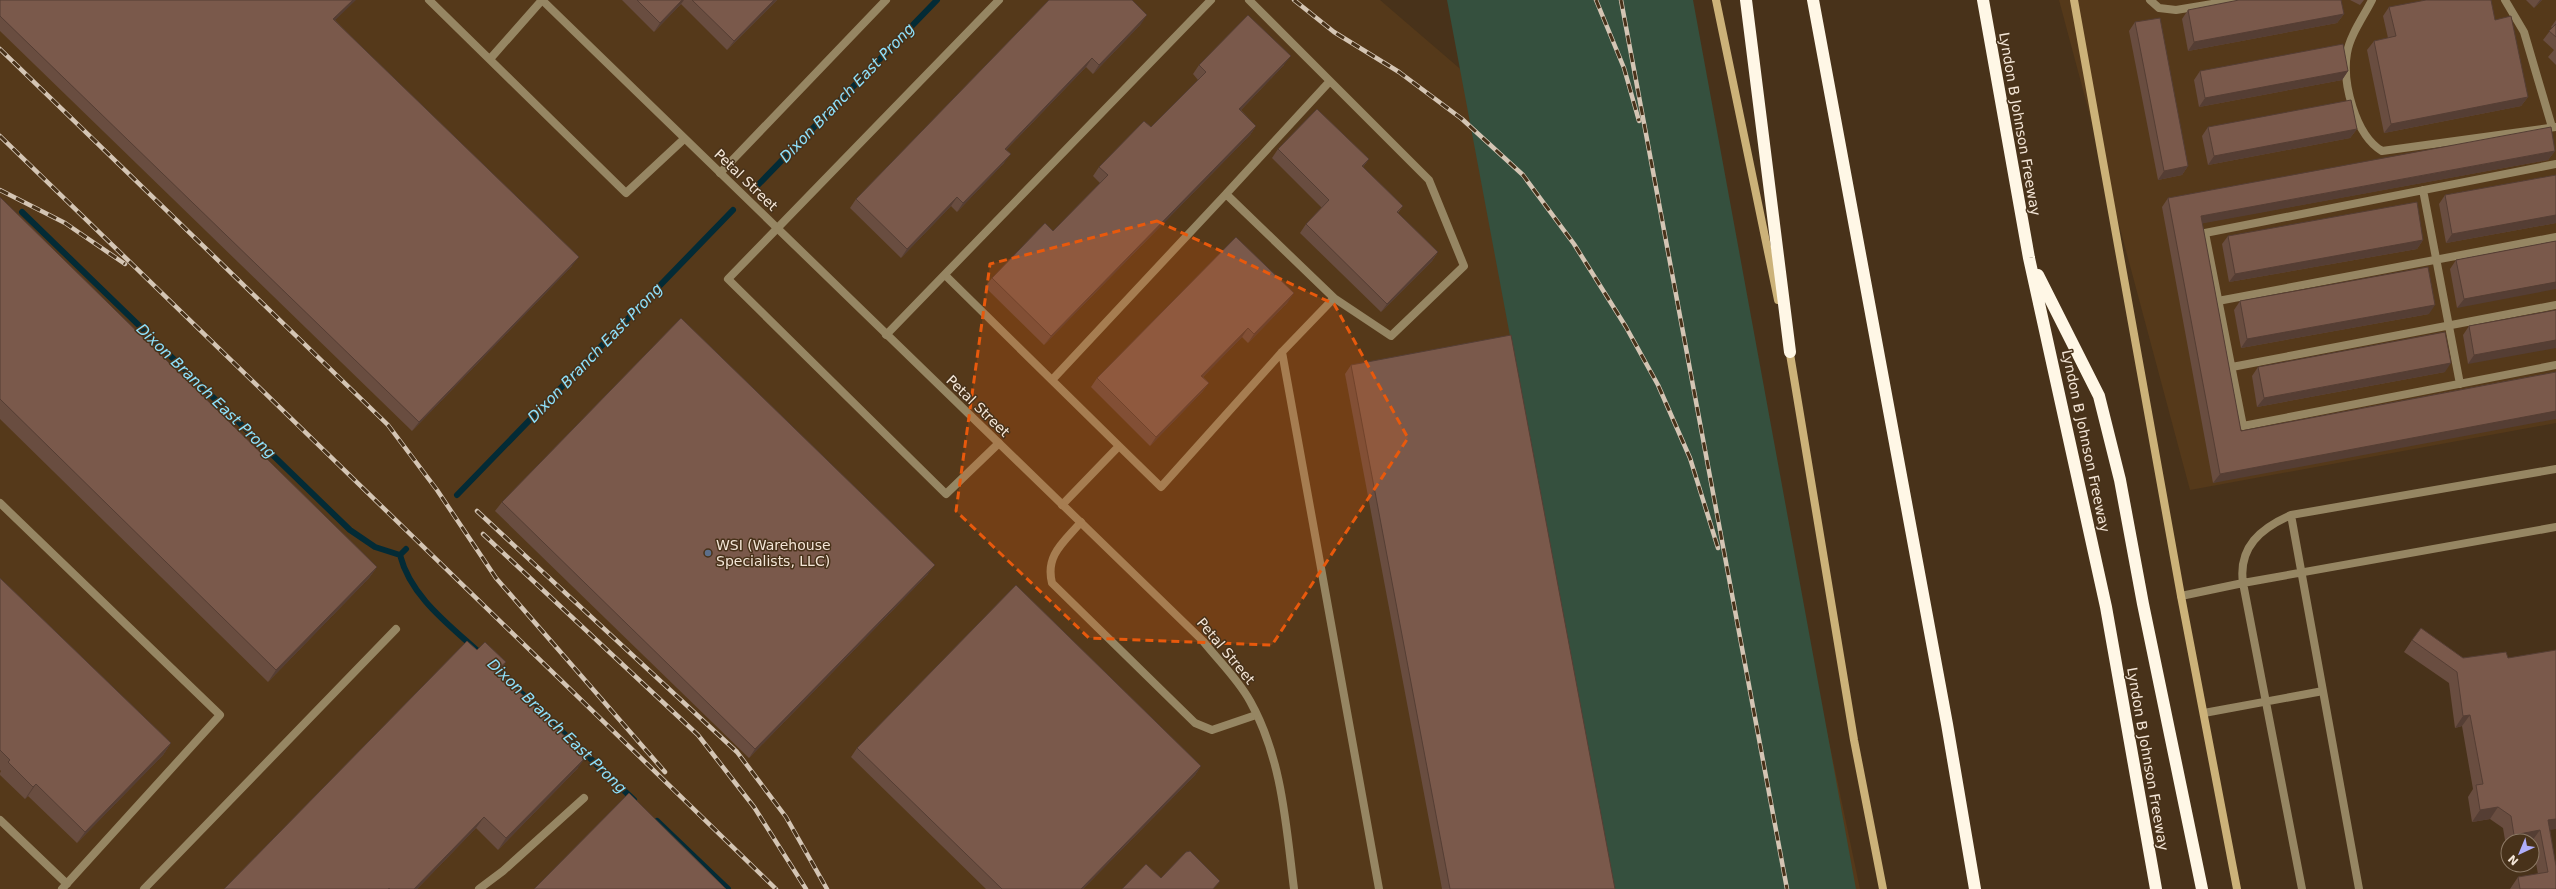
<svg xmlns="http://www.w3.org/2000/svg" width="2556" height="889" viewBox="0 0 2556 889" font-family="'DejaVu Sans',sans-serif">
  <rect width="100%" height="100%" fill="#48321a"/>
  <path fill="#55391a" d="M0,0H1380L1738,308L1860,889H0Z
    M2059,0H2556V423L2190,490Z"/>
  <path fill="#35503e" d="M1447,0H1693L1856,889H1607L1510,336Z"/>
  <g fill="none" stroke-linecap="round" stroke-linejoin="round">
    <path stroke="#032b36" stroke-width="6" d="M757,186L937,0
      M22,212L350,530L375,547L400,555
      M457,495L733,210
      M406,549L400,555C411,598 451,626 482,655
      M494,667L634,800
      M657,821L728,889"/>
    <path stroke="#968663" stroke-width="8" d="M429,0L626,193L684,139
      M999,0L728,279L946,494L999,443
      M2150,0L2159,8L2176,10L2236,0
      M2372,0C2364,16 2350,35 2347,53C2342,82 2355,135 2382,151L2556,127
      M2505,0L2524,32L2552,127
      M490,59L542,0
      M1330,81L1429,180L1464,266L1391,336L1334,298
      M2556,164L2205,233L2243,426L2556,365
      M720,173L886,0
      M2423,190L2460,384
      M945,275L1119,446L1062,505
      M2218,301L2556,237
      M886,335L1211,0
      M1282,352L1379,889
      M2232,367L2556,305
      M1052,380L1226,194
      M1119,446L1161,487L1282,352L1334,298L1226,194L1330,81L1249,0
      M0,503L220,715L62,889
      M2291,515L2359,889
      M1081,522C1064,542 1045,555 1052,583L1195,723L1212,730L1256,715
      M2181,596L2243,583C2238,547 2261,528 2291,515L2556,469
      M2204,713L2323,691
      M0,820L67,884
      M144,889L396,629
      M479,889L503,871L584,798
      M2302,889L2243,583L2556,527"/>
    <path stroke="#968663" stroke-width="8" d="M542,0L1203,641C1218,660 1238,679 1250,701C1282,758 1286,825 1294,889"/>
    <path stroke="#ccb279" stroke-width="8" d="M1716,0L1778,300
      M2074,0L2181,596L2237,889
      M1789,348L1854,740L1883,889"/>
    <path stroke="#fff7e6" stroke-width="12" d="M1746,0L1790,352
      M1813,0L1947,724L1975,889
      M1983,0L2029,258L2106,607L2156,889
      M2038,275L2099,396L2120,480L2143,604L2202,889"/>
    <defs>
      <path id="rail" d="M1294,0L1334,32L1399,72L1462,119L1523,175L1574,244L1626,327L1658,385L1690,458L1718,548
        M1596,0L1624,68L1639,121
        M1621,0L1787,889
        M0,49L388,425L437,490L496,578L665,772
        M0,136L776,889
        M0,190L65,223L125,264
        M477,511L737,752L786,817L827,889
        M483,534L698,735L754,807L806,889"/>
    </defs>
    <use href="#rail" stroke="#d4c5b4" stroke-width="4.5"/>
    <use href="#rail" stroke="#48321a" stroke-width="3" stroke-dasharray="9" stroke-linecap="butt"/>
  </g>
  <path fill="#694d40" d="M0,0L335,20L572,266L412,431L0,31Z
    M622,0H777L727,50L681,4L654,32Z
    M2350,0H2364L2360,5Z
    M2526,0H2542L2534,8Z
    M2389,7L2495,20L2528,97L2521,106L2384,133L2367,50L2374,41L2388,38L2383,16Z
    M2188,10L2344,14L2337,23L2188,51L2182,19Z
    M2556,20V65L2548,57L2554,50L2543,40L2552,28L2551,27Z
    M2135,22L2188,166L2182,175L2158,180L2129,31Z
    M1141,24L1093,74L1086,67L1006,150L1004,163L957,212L951,206L901,258L850,208L856,199Z
    M1199,65H1284L1241,110L1256,126L1250,135L1044,345L985,287L992,278L1053,231L1100,183L1093,176L1099,167L1151,127L1198,80L1193,74Z
    M2200,71H2348L2342,80L2199,107L2194,80Z
    M2208,127L2357,129L2350,138L2208,165L2202,136Z
    M1278,149L1369,159L1363,167L1403,206L1398,213L1438,252L1432,261L1381,312L1300,233L1306,224L1322,208L1272,158Z
    M2555,151L2548,160L2202,223L2241,431L2556,372L2213,483L2162,207L2168,198Z
    M2556,175V223L2446,243L2439,204L2445,195Z
    M0,197L377,567L369,578L268,682L0,419Z
    M2228,236L2423,240L2417,249L2229,282L2222,244Z
    M2556,241L2457,308L2450,269L2456,260Z
    M2240,301L2429,314L2241,348L2234,310Z
    M1288,302L1248,343L1242,337L1203,377L1209,383L1202,392L1150,446L1091,387L1097,378Z
    M2556,310L2468,364L2463,335L2469,326Z
    M1351,365L1615,889H1442L1345,374Z
    M2258,367L2445,372L2257,407L2252,376Z
    M502,502L928,574L749,758L495,511Z
    M0,578L171,743L163,755L77,843L28,796L25,799L0,775V773L1,771L0,770Z
    M2412,640L2463,658L2550,830L2556,889H2510L2518,877L2538,874L2532,841H2508V846H2506L2503,828L2490,819L2472,822L2468,797L2473,789L2462,726L2455,728L2449,683L2404,652Z
    M506,662L499,672L578,768L498,850L476,828L417,889H224Z
    M857,748L1201,766L1195,775L1083,889H986L851,757Z"/>
  <path fill="#553e34" d="M353,0H356L327,28L333,19Z
    M682,0H684L681,4L654,32L660,23Z
    M774,0H777L727,50L734,41Z
    M2540,0H2542L2534,8Z
    M2344,14L2337,23L2188,51L2194,42Z
    M1147,15L1141,24L1093,74L1099,65Z
    M1291,56L1284,65L1233,118L1239,109Z
    M1092,58L1086,67L998,158L1005,149Z
    M2348,71L2342,80L2199,107L2205,98Z
    M2528,97L2521,106L2384,133L2391,124Z
    M1256,126L1250,135L1044,345L1051,336Z
    M2357,129L2350,138L2208,165L2214,156Z
    M2555,151L2548,160L2194,225L2201,216Z
    M1011,154L1004,163L957,212L963,203Z
    M1369,159L1362,168V166Z
    M2188,166L2182,175L2158,180L2164,171Z
    M957,197L951,206L901,258L907,249Z
    M2556,215V223L2446,243L2452,234Z
    M2423,240L2417,249L2229,282L2235,274Z
    M1438,252L1432,261L1381,312L1387,304Z
    M579,257L572,266L412,431L419,422Z
    M2556,282V289L2457,308L2464,299Z
    M1294,293L1288,302L1248,343L1254,334Z
    M2435,305L2429,314L2241,348L2247,339Z
    M1248,328L1242,337L1195,385L1201,376Z
    M2556,340V348L2468,364L2474,355Z
    M2451,363L2445,372L2257,407L2264,398Z
    M1209,383L1202,392L1150,446L1156,437Z
    M2556,411V419L2213,483L2220,474Z
    M935,565L928,574L749,758L755,749Z
    M377,567L369,578L268,682L276,670Z
    M506,662L497,674V670Z
    M2470,715L2462,726L2455,728L2463,716Z
    M171,743L163,755L77,843L85,832Z
    M586,757L578,768L498,850L506,838Z
    M1201,766L1195,775L1083,889H1081Z
    M36,784L28,796L25,799L33,787Z
    M2498,807L2490,819L2472,822L2480,810Z
    M484,817L476,828L417,889H414Z
    M2556,819V829L2540,832L2548,820Z
    M2540,830L2532,841H2510L2514,835Z"/>
  <path fill="#7a594b" stroke="#553e34" d="M0,0H353L333,19L579,257L419,422L0,16Z
    M637,0H682L660,23Z
    M692,0H774L734,41Z
    M1049,0H1132L1147,15L1099,65L1092,58L1005,149L1011,154L963,203L957,197L907,249L856,199Z
    M2239,0H2341L2344,14L2194,42L2188,10Z
    M2426,0H2491L2495,20L2511,16L2528,97L2391,124L2374,41L2396,36L2389,7Z
    M1248,15L1291,56L1239,109L1256,126L1051,336L992,278L1045,223L1053,231L1108,175L1099,167L1144,121L1151,127L1206,72L1199,65Z
    M2160,18L2188,166L2164,171L2135,22Z
    M2556,24V37L2549,31Z
    M2343,44L2348,71L2205,98L2200,71Z
    M2351,100L2357,129L2214,156L2208,127Z
    M1317,109L1369,159L1362,166L1403,206L1397,212L1438,252L1387,304L1306,224L1329,200L1278,149Z
    M2551,127L2555,151L2201,216L2241,431L2556,372V411L2220,474L2168,198Z
    M2556,175V215L2452,234L2445,195Z
    M0,197L377,567L276,670L0,399Z
    M2417,202L2423,240L2235,274L2228,236Z
    M1236,237L1294,293L1254,334L1248,328L1201,376L1209,383L1156,437L1097,378Z
    M2556,241V282L2464,299L2456,260Z
    M2428,267L2435,305L2247,339L2240,301Z
    M2556,310V340L2474,355L2469,326Z
    M681,318L935,565L755,749L502,502Z
    M2445,332L2451,363L2264,398L2258,367Z
    M1511,335L1615,889H1450L1351,365Z
    M0,578L171,743L85,832L36,784L33,787L8,762L10,760L0,750Z
    M1016,585L1201,766L1081,889H1002L857,748Z
    M2421,628L2463,658L2506,652L2508,658L2556,650V819L2548,820L2556,866V889H2520L2518,877L2548,872L2540,830L2514,835L2511,816L2498,807L2480,810L2476,785L2483,784L2470,715L2463,716L2457,672L2412,640Z
    M467,641L477,650L485,642L506,662L497,670L586,757L506,838L484,817L414,889H390L389,888L388,889H224Z
    M629,793L726,889H534Z
    M1190,851L1220,881L1213,889H1122L1146,864L1161,878L1186,852Z"/>
  <path fill="#e8590c" fill-opacity="0.2" stroke="#e8590c" stroke-width="3" stroke-dasharray="8 5" stroke-linejoin="round" d="M1157,221L1334,304L1408,438L1272,645L1089,638L956,511L990,264Z"/>
  <circle fill="#5c6f8a" stroke="#48321a" stroke-width="1.5" cx="708" cy="553" r="4"/>
  <g text-anchor="middle" dominant-baseline="central" stroke-width="3" stroke-linejoin="round" paint-order="stroke">
    <g font-size="14" fill="#f4e6d7" stroke="#48321a">
      <text transform="translate(2020 124) rotate(80)">Lyndon B Johnson Freeway</text>
      <text transform="translate(746 180) rotate(44)">Petal Street</text>
      <text transform="translate(978 406) rotate(44)">Petal Street</text>
      <text transform="translate(2086 441) rotate(78)">Lyndon B Johnson Freeway</text>
      <text transform="translate(1226 651) rotate(50)">Petal Street</text>
      <text transform="translate(2148 759) rotate(80)">Lyndon B Johnson Freeway</text>
    </g>
    <g font-size="14" fill="#f4e6d7" stroke="#48321a" text-anchor="start">
      <text x="716" y="545">WSI (Warehouse<tspan x="716" dy="16">Specialists, LLC)</tspan></text>
    </g>
    <g font-size="15" font-style="italic" fill="#8fe1fc" stroke="#48321a">
      <text transform="translate(847 93) rotate(-46)">Dixon Branch East Prong</text>
      <text transform="translate(595 353) rotate(-46)">Dixon Branch East Prong</text>
      <text transform="translate(206 391) rotate(44)">Dixon Branch East Prong</text>
      <text transform="translate(557 726) rotate(44)">Dixon Branch East Prong</text>
    </g>
  </g>
  <g transform="translate(2520 853) rotate(224)"><circle r="19" fill="#48321a" stroke="#8d7a66"/>
  <path d="M0-3L7 15L0 10L-7 15Z" fill="#afaefa"/>
  <text y="-6" font-size="11" font-weight="bold" text-anchor="middle" fill="#f4e6d7">N</text>
  </g>
</svg>
